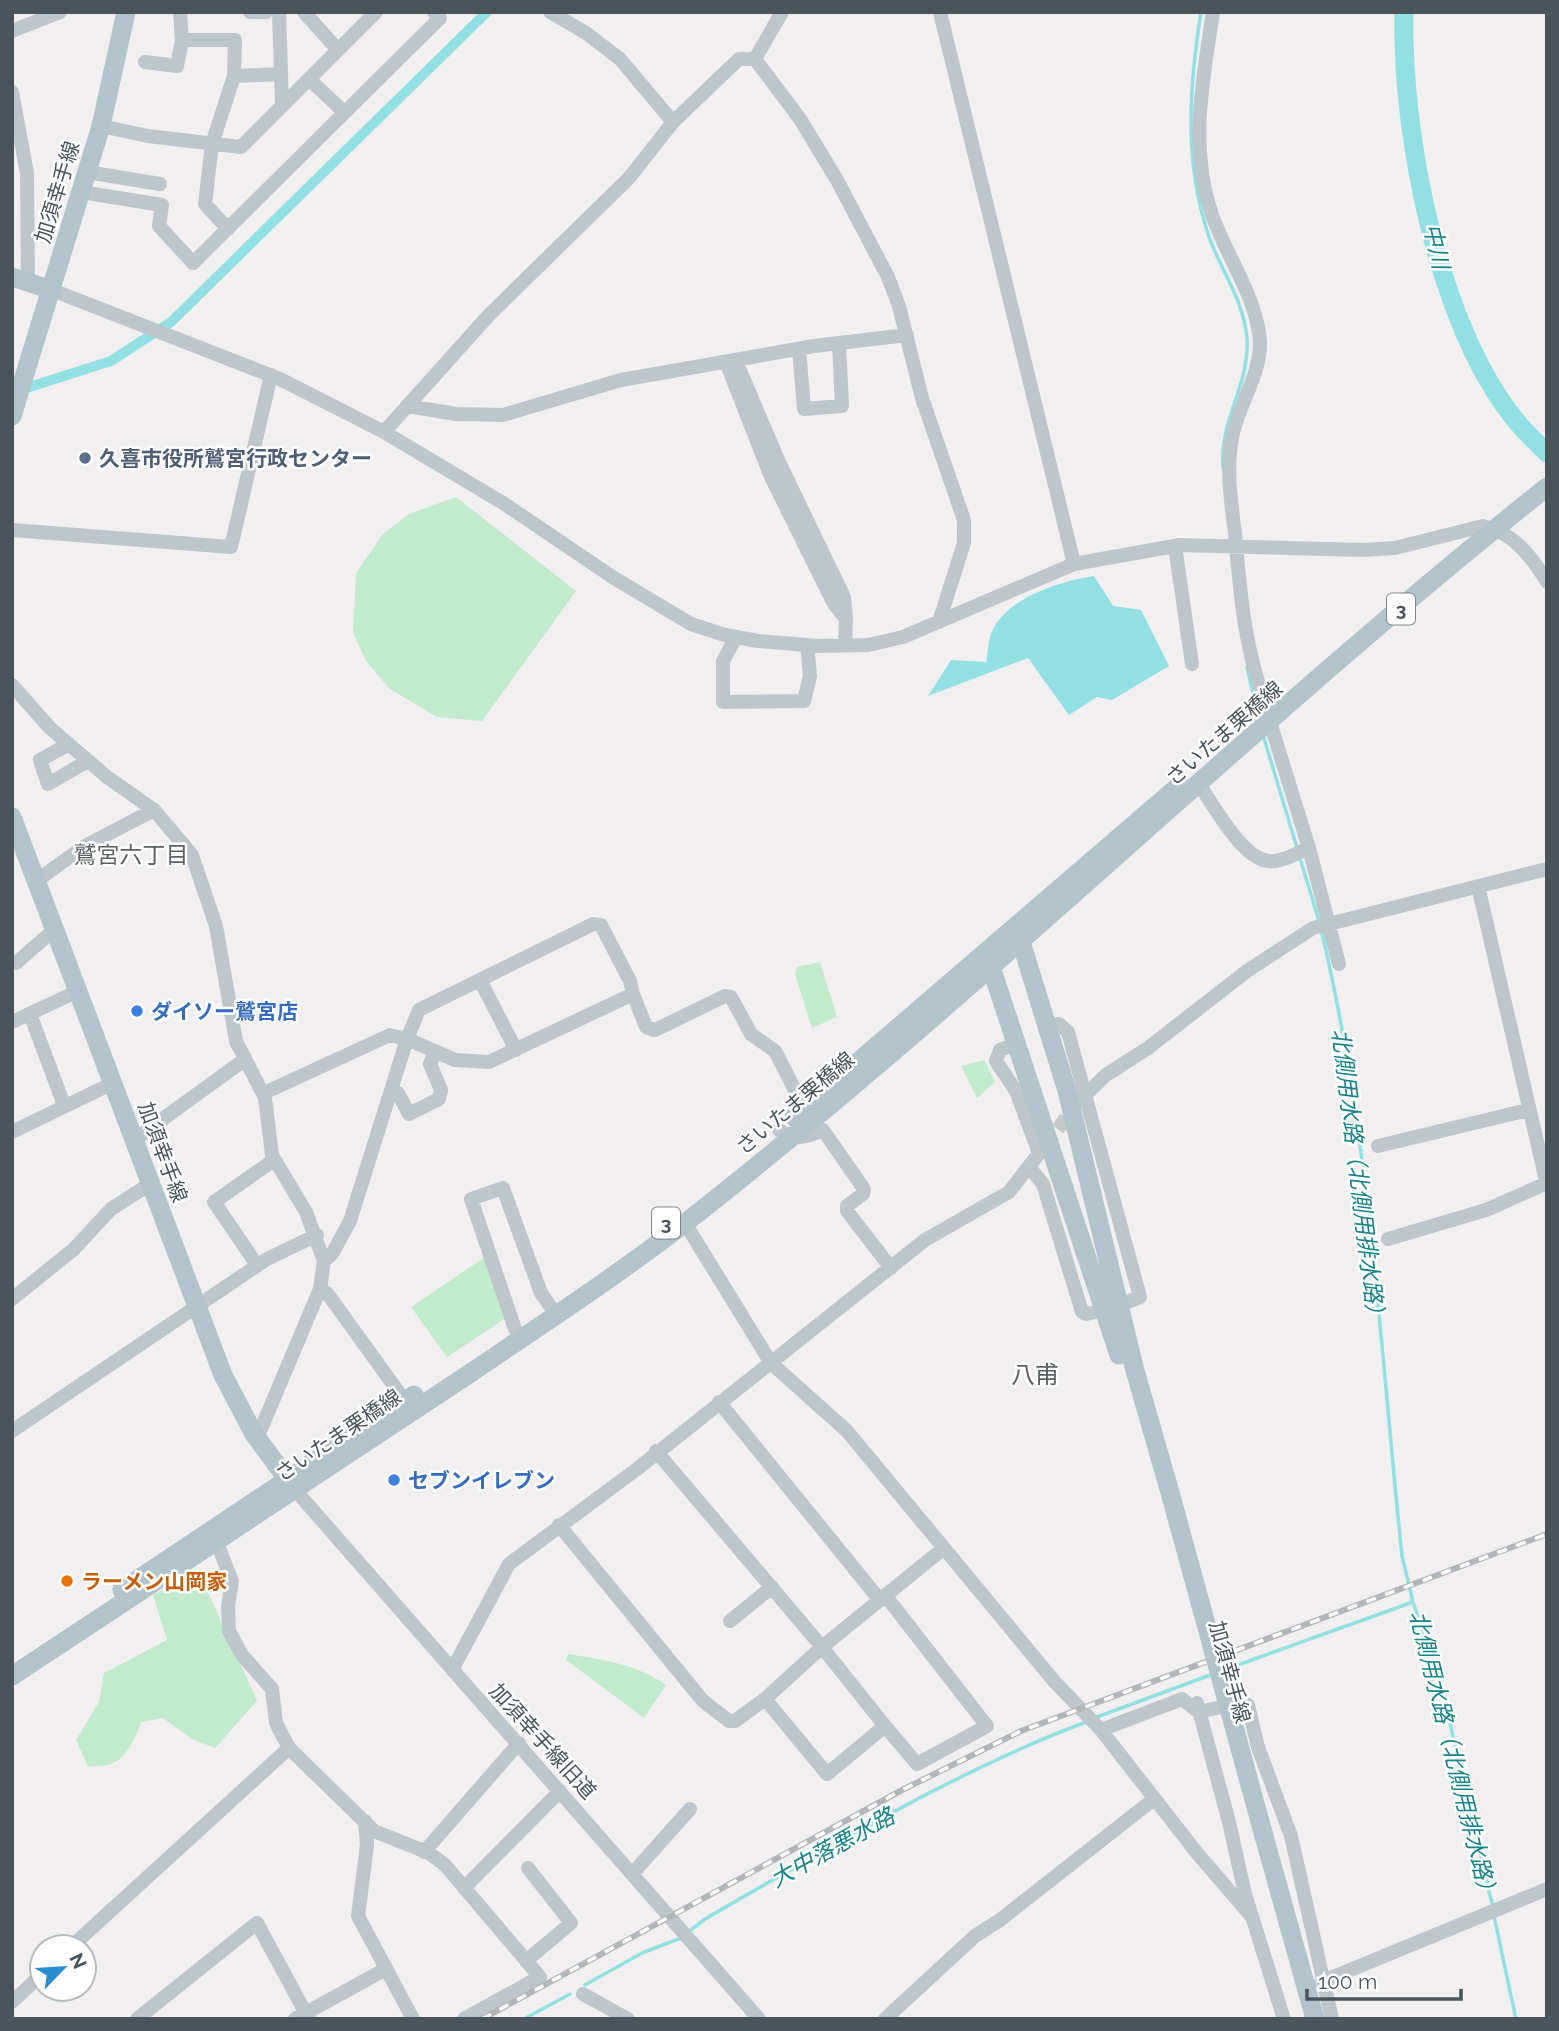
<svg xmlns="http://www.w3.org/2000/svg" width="1559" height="2031" viewBox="0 0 1559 2031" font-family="Raleway,'Noto Sans JP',sans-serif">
  <rect width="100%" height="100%" fill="#f1eff0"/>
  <path fill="#c2ebcb" d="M456,497L576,591L482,721L437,717L390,689L366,661L353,633L356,573L383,534L409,514Z
    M820,962L837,1017L812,1028L795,974L797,967Z
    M984,1060L995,1082L977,1098L961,1066Z
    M485,1257L506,1318L447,1357L411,1307Z
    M198,1570L257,1701L215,1748L192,1739L163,1718L141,1722C130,1751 122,1769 88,1766L76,1740L99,1702L104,1673L167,1640L153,1595Z
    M568,1654C603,1660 637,1664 666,1685L644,1718L566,1660Z"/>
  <path fill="#93e0e4" d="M1094,576L1113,606L1141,610L1169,666L1112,700L1097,697L1069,715L1028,658L928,696L951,660L986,662C988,653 988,642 991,634C1004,598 1061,581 1094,576Z"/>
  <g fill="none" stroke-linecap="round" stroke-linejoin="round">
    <path stroke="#93e0e4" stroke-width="3.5" d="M1201,12C1189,88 1184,160 1208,234C1220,270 1244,299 1247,339C1250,386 1219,419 1223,468
      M1247,667L1259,720
      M1263,735L1297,848
      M1299,855L1319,921
      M1321,929C1370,1134 1380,1347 1402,1556L1413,1602L1441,1685L1493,1908
      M1224,1670L1413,1602
      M1097,1717L1213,1674
      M1494,1916L1516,2019
      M687,1933L705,1919C829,1848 953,1772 1086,1722
      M585,1985L642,1953L681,1938
      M524,2019L570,1994"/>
    <path stroke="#93e0e4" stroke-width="10" d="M20,390L111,361L171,322L487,12"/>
    <path stroke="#93e0e4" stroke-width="19" d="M1404,12C1401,133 1438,327 1517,422C1526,433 1537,443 1547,453"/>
    <path stroke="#c7c8cb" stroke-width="14" stroke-dasharray="14 7" stroke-linecap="butt" d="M1045,1146L1075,1106"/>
    <path stroke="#bcc6cb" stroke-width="14" d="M180,12L182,40
      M250,12H266
      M279,12L282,105
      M304,12L338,50
      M550,12L586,33L620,59L673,122
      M940,12L1074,564
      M1213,12C1203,80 1189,145 1211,212C1225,254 1257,297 1260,341C1261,376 1238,404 1232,438C1226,469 1231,502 1235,533C1240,593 1245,654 1268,710
      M12,31L60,12
      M755,59L800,119L837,180L888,277L899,306L922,398L964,520V543L939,622
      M755,59L782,12
      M145,62L177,66L182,40H235L234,76
      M309,79L344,112
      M12,92L27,173L28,283
      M101,126L148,136L241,147L376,12
      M87,172L160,184
      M81,192L162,205L159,226L193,263L440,18L434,12
      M228,229L205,204L212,144L234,76L281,74
      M52,290L280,379L384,432L503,503L614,578L691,624L725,635L758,641L818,646L868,645L903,637L1074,564L1180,545L1363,550L1395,548L1483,526C1513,532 1532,557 1547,582
      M799,349L804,409L842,406L839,343
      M736,361L779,462L844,597L846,619
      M726,362L771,477L834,604L846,619L845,645
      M408,406L456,414L503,415L621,380L814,346L907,335
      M384,432L489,315L629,178L673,122L739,59H755
      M12,530L231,547L271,375
      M1175,546L1192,664
      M736,637L723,661V702L804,701L810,676L807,645
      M12,685L50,728L107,777L154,810L192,855L216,926L236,1041L265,1098L272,1155L306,1212L324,1261L320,1289L261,1429L254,1434
      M1270,722L1309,848L1339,964
      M69,744L40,760L48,784L88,761
      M1199,784C1213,805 1242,858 1268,861C1281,863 1297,853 1309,848
      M36,881L85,846L154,810
      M1478,886L1547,1185
      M16,963L55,929
      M480,980L516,1050
      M633,994L630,981L601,925L593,924L419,1010L407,1039L455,1060L489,1062L633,994L646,1027L655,1030L725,996L731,997L751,1034L775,1051L799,1098L806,1106
      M30,1014L64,1105
      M12,1022L78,991
      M1048,1026L1059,1024L1068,1032L1140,1297L1120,1305
      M1018,1043L1000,1050L996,1061L1016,1091L1039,1153
      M391,1091L398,1093L409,1114L439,1099L441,1090L430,1064L435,1051
      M264,1093L390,1035L407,1039L350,1221L332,1254L324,1261
      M1077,1103L1106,1075L1148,1048L1247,971L1313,928L1547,869
      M779,1130C795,1141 806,1138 823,1130L864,1189L863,1194L847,1206V1211L891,1268
      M12,1132L113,1083
      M134,1140L244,1060
      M1378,1146L1528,1110
      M1029,1167L1043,1184L1082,1312L1086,1314L1105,1310
      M685,1223L771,1363L847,1431L1054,1681L1101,1730L1197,1853L1252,1917
      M1388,1239L1486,1210L1547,1183
      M257,1265L214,1202L274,1160
      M320,1289L327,1293L405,1401
      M12,1299L74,1249L111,1209L150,1184
      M515,1329L471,1199L503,1188L541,1293L550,1306
      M719,1402L879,1599
      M12,1431L267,1259L317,1235
      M656,1451L822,1647L944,1548
      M296,1491L759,2019
      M559,1525L703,1701L729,1721H735L765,1699
      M217,1543L232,1581L228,1606L229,1631L242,1655L272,1689L276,1723L289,1748L374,1831L429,1853L445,1865L540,1977L464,2019
      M730,1621L772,1587
      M822,1647L885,1726L827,1774L765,1699Z
      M452,1670L509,1564L637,1469L925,1240L1009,1192L1044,1147
      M1197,1703L1229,1822L1245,1894L1284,2019
      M885,1726L917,1764L987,1726L885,1595
      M1101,1730L1182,1699L1199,1712L1243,1702L1248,1705L1258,1747L1291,1836L1332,2019
      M365,1821L367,1845L358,1916L413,2019
      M424,1852L519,1743
      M633,1873L690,1809
      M464,1888L560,1791
      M71,1947L289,1748
      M526,1961L571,1923L528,1868
      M1321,1982L1547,1889
      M583,1994L628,2019
      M12,2002L42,1974
      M137,2019L257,1923L309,2019
      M295,2019L384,1970
      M885,2019L975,1936L1000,1920L1154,1799"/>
    <path stroke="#b1c3cb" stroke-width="19" d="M12,277L52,290
      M12,416L101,126L126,12
      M12,817L223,1375L254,1434L293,1487
      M1018,932L1067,1091L1134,1367L1171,1496
      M987,955L1119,1355
      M794,1117L1180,785
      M122,1590L414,1395
      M12,1676C164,1575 317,1476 469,1374C541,1325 615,1277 685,1223C983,990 1251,722 1547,487
      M1262,1829L1315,2019"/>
    <defs>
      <path id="rail" d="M482,2019L904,1789L1021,1731L1547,1534"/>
    </defs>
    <use href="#rail" stroke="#b2b6b9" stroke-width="6"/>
    <use href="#rail" stroke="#fff" stroke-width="3.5" stroke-dasharray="10" stroke-linecap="butt"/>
    <path stroke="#b1c3cb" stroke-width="19" d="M1171,1496L1262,1829"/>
  </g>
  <circle fill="#5c6f8a" stroke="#fff" stroke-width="2.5" cx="85" cy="458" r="7"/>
  <g fill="#3f7fe0" stroke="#fff" stroke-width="2.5">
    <circle cx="137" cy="1011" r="7"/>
    <circle cx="394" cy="1480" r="7"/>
  </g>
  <circle fill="#e8710a" stroke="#fff" stroke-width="2.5" cx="67" cy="1581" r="7"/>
  <g text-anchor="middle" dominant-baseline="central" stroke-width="5" stroke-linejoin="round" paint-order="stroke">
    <g fill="#fff" stroke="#80888c" stroke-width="2">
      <rect x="1387" y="593.5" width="28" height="31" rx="5"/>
      <rect x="652" y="1207.5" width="28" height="31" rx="5"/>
    </g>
    <g font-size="19" font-weight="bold" fill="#49555b">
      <text x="1401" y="609">3</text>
      <text x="666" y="1223">3</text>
    </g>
    <g font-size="21" fill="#49555b" stroke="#fff">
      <text transform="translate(57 192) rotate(-73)">加須幸手線</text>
      <text transform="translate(1224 733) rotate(-41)">さいたま栗橋線</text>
      <text transform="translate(795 1103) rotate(-40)">さいたま栗橋線</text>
      <text transform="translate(163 1152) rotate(70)">加須幸手線</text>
      <text transform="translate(338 1435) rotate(-34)">さいたま栗橋線</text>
      <text transform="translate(1230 1672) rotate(75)">加須幸手線</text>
      <text transform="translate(543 1741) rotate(48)">加須幸手線旧道</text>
    </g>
    <g font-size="21" font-weight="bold" fill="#4e5e75" stroke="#fff" text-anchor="start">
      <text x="99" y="458">久喜市役所鷲宮行政センター</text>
    </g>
    <g font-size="21" font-weight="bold" fill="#366cbe" stroke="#fff" text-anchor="start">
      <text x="151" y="1011">ダイソー鷲宮店</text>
      <text x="408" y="1480">セブンイレブン</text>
    </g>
    <g font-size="21" font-weight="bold" fill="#c56008" stroke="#fff" text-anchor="start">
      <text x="81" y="1581">ラーメン山岡家</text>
    </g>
    <g font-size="23" font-style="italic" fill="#188388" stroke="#fff">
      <text transform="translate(1437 246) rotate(77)">中川</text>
      <text transform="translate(1359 1177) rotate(83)">北側用水路（北側用排水路）</text>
      <text transform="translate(1454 1756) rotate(76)">北側用水路（北側用排水路）</text>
      <text transform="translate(832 1847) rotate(-29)">大中落悪水路</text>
    </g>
    <g font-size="23" fill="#5c6163" stroke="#fff">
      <text x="131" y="854">鷲宮六丁目</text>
    </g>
    <g font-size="24" fill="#5c6163" stroke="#fff">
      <text x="1035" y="1374">八甫</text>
    </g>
  </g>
  <rect width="1559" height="2031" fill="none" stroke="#49555b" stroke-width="28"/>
  <g transform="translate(63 1968) rotate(65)"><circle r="33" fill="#ffffff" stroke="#b6bbbd" stroke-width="2"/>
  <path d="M0-5L12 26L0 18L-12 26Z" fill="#2a8dd1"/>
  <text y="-10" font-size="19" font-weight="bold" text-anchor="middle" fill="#49555b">N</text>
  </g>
  <path d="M1307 1989v10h154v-10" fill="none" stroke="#49555b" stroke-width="3.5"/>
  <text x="1318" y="1989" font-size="21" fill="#49555b" stroke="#ffffff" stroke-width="5" paint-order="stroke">100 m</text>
</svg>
